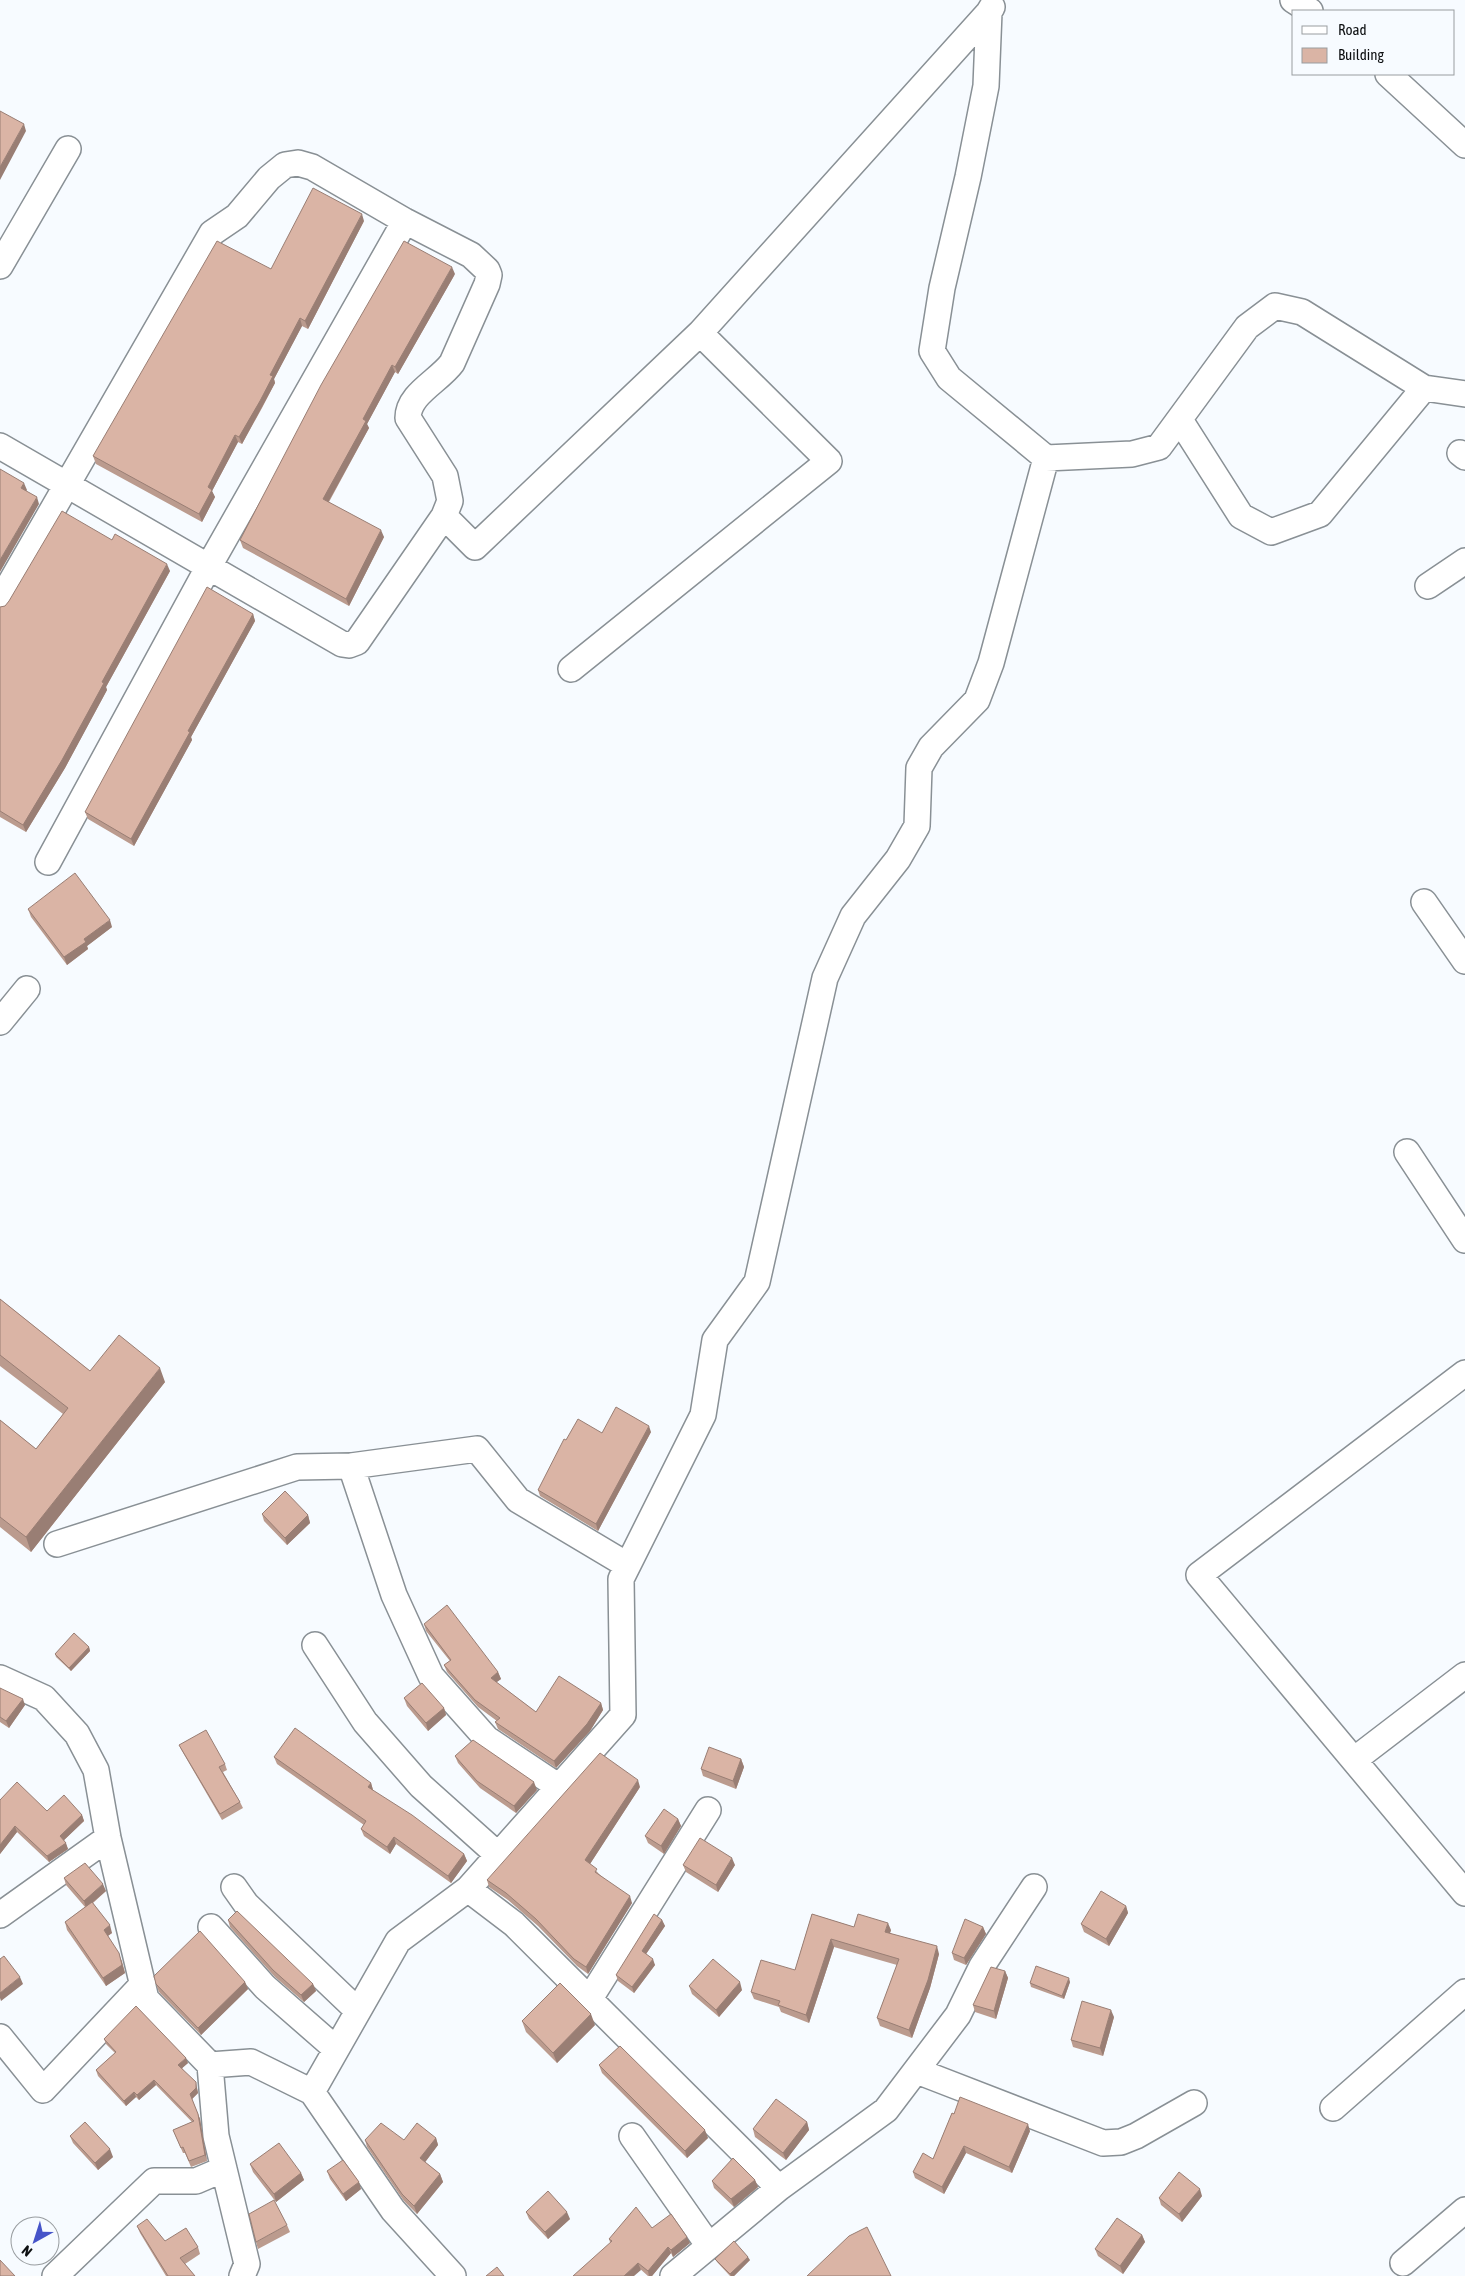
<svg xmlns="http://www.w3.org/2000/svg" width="1465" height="2276" viewBox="0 0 1465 2276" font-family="'Asap Condensed',sans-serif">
  <rect width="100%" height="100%" fill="#f7fbff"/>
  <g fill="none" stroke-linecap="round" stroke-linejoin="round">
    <defs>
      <path id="street" d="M1293,0L1310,11
        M992,7L989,12L986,86L968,177L942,288L932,351L949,378L1046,458L1132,454L1159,447L1247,327L1275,306L1302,312L1424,388L1465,394
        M1388,74L1465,145
        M0,266L68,149
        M1180,420L1241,516L1271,532L1320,514L1424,388
        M0,446L342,644L349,645L357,642L444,516
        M1460,453L1465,457
        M1428,586L1465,561
        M0,601L212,233L237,216L269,178L285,165L298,163L312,167L405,221L471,255L487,270L489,275L487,284L452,363C439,381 408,394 408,418L445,476L450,501L444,516L475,547L700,333L989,12
        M571,669L829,461L700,333
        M48,862L209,566L405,221
        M1424,902L1465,961
        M0,1022L27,989
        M1407,1152L1465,1240
        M1465,1373L1199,1575L1465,1893
        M351,1466L394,1595L431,1676L487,1739L559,1787
        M57,1544L297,1467L351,1466L477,1449L518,1500L627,1565
        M315,1645L365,1722L421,1786L498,1855
        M0,1678L44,1698L77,1734L96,1770L108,1838L146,1999L210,2065L251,2062L312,2092
        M1354,1760L1465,1675
        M234,1887L246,1904L358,2011
        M468,1889L514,1924L779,2188
        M0,1915L108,1838
        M211,1927L265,1987L336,2049
        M589,2000L708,1810
        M0,2037L43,2090L143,1984
        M210,2065L216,2136L247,2264L242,2276
        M917,2071L1103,2143L1121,2142L1136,2136L1194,2103
        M1333,2108L1465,1992
        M632,2136L709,2246
        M1403,2263L1465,2210
        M55,2276L154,2181H196L224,2169
        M453,2276L393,2210L312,2092L398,1941L468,1889L623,1715L621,1579L703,1415L715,1340L757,1282L825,978L853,916L898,859L917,826L919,768L931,747L977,700L991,663L1046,458
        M673,2276L779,2188L886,2110L958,2015L982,1966L1034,1887"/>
    </defs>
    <use href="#street" stroke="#899095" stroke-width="28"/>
    <use href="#street" stroke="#fff" stroke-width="25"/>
  </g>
  <path fill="#bb9b8e" d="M364,221L308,329L302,326L274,379L275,383L262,408L242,444L238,442L212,491L215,497L202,522L96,464L93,456L271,269Z
    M455,274L398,374L395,372L367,424L369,428L329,502L384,537L349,606L243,548L240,540Z
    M112,540L170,571L106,687L107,690L65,768L26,832L0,817V607L5,606Z
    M253,614L255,621L191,737L192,740L134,846L88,819L85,812Z
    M28,909L112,927L87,946L88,949L67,965L31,917Z
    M0,1299L90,1371L165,1382L31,1552L0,1527V1420L36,1449L63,1414L0,1366Z
    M651,1432L598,1531L540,1496L538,1490L566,1440L602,1433Z
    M262,1514L308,1515L310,1523L287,1545L264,1521Z
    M424,1624L498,1672L501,1679L496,1682L536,1712L601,1703L603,1710L590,1731L556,1768L498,1729L495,1722L497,1721L478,1707L447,1672L444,1665L450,1661L426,1631Z
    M89,1647L90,1651L71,1671L56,1657L55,1654Z
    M0,1688L25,1705L9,1728L0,1722Z
    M404,1698L444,1708L446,1715L428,1731L407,1706Z
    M179,1745L225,1764L227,1770L223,1772L240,1802L243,1808L222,1820L182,1751Z
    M455,1756L537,1790L516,1813L480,1788L458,1763Z
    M274,1757L371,1783L373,1790V1791L464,1854L467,1861L451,1883L396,1844L390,1854L364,1836L361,1829L364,1825L277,1764Z
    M741,1759L744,1767L736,1789L703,1776L701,1769Z
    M640,1787L590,1864L599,1874L632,1903L588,1974L577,1966L538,1926L508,1900L489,1887L487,1880Z
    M0,1800L47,1811L82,1815L84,1821L64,1840L68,1849L49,1862L17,1832L0,1854Z
    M678,1819L681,1826L664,1854L648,1843L645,1836Z
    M683,1865H735L718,1892L686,1872Z
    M64,1878L106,1891L93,1903L112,1933L108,1936L122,1961L125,1973L106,1986L67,1930L65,1922L85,1907L66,1885Z
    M1126,1906L1128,1913L1109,1946L1084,1932L1081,1924Z
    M812,1914L854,1927L891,1930L890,1933L939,1954L930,1988L912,2038L880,2026L877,2018L897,1965L834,1947L809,2023L781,2012L779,2007L754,1999L751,1992L795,1970Z
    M228,1920L313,1984L316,1991L304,2002L275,1977L230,1927Z
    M662,1920L665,1926L646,1954L655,1965L634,1993L618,1981L616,1975Z
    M983,1927L986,1934L966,1965L954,1960L952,1953Z
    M1005,1971L1008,1978L996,2019L975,2012L973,2005Z
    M245,1982L248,1989L201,2035L159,1992L156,1984Z
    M1070,1982L1064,1999L1031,1987L1030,1983Z
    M689,1986L742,1990L719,2017L692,1994Z
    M1114,2017L1103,2056L1073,2047L1071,2040Z
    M522,2021L595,2025L557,2063L526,2032Z
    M104,2039L188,2063L182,2068L197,2088L198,2093L192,2099L200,2119L207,2161L191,2167L185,2153H183L173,2130L192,2122L156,2085L139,2100L136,2097L126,2106L98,2076L96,2070L115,2053L106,2044Z
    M599,2065L708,2138L687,2158L602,2073Z
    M952,2113L1030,2131L1012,2173L966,2153L944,2194L915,2178L913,2172L933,2159Z
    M807,2122L809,2130L786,2160L755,2137L753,2129Z
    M70,2136L113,2157L98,2170L73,2143Z
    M436,2138L438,2145L425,2162L440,2174L443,2182L417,2214L404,2201L367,2147L365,2140H404Z
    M250,2164L301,2173L304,2180L276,2202L253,2172Z
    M327,2171L361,2189L346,2201L330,2179Z
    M755,2180L758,2187L734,2207L714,2188L712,2181Z
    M1202,2196L1182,2222L1161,2205L1159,2198Z
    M526,2212L570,2219L548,2239L529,2219Z
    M287,2225L290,2232L258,2249L256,2242Z
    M137,2226L165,2241L198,2247L200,2254L185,2264L195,2276H166L140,2233Z
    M652,2228L690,2243L673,2257L671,2253L652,2276H648L610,2242L609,2239Z
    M1142,2235L1145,2242L1123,2274L1098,2256L1095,2249Z
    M715,2259L750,2260L734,2276H730L717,2262Z"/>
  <path fill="#997e74" d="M24,124L26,131L0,180V167Z
    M362,214L364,221L308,329L305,321Z
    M452,267L455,274L398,374L395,367Z
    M300,318L302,326L274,379L275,383L242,444L239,437L270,375Z
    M392,365L395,372L367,424L369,428L326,506L323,499L363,419Z
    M235,435L238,442L212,491L215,497L202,522L199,514L208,487Z
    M24,483L27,490L24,495L21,488Z
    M37,497L39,504L0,572V560Z
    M381,530L384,537L349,606L346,599Z
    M167,564L170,571L106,687L107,690L65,768L26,832L23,825Z
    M253,614L255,621L191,737L192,740L134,846L131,839L188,731Z
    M110,920L112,927L87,946L88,949L67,965L64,957L84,939Z
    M160,1368L165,1382L31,1552L26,1537Z
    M649,1426L651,1432L598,1531L596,1524Z
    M308,1515L310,1523L287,1545L285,1538Z
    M89,1647L90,1651L71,1671L69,1668Z
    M498,1672L501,1679L493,1685L491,1678Z
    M23,1699L25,1705L9,1728L6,1721Z
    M601,1703L603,1710L590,1731L556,1768L554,1761Z
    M444,1708L446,1715L428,1731L426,1723Z
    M741,1759L744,1767L736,1789L733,1781Z
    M638,1780L640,1787L588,1867L585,1860Z
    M534,1782L537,1790L516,1813L514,1806Z
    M371,1783L373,1790L370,1795L368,1787Z
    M82,1815L84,1821L62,1842L60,1836Z
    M678,1819L681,1826L664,1854L661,1846Z
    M15,1826L17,1832L0,1854V1845Z
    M394,1837L396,1844L390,1854L387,1847Z
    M66,1843L68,1849L49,1862L47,1856Z
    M464,1854L467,1861L451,1883L448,1876Z
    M732,1858L735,1865L718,1892L716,1885Z
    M103,1884L106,1891L86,1908L84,1901Z
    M630,1896L632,1903L588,1974L586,1967Z
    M1126,1906L1128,1913L1109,1946L1106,1939Z
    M662,1920L665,1926L644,1957L642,1951Z
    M888,1923L891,1930L888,1939L885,1932Z
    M110,1925L112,1933L106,1937L104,1930Z
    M983,1927L986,1934L966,1965L964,1958Z
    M831,1939L834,1947L809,2023L806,2015Z
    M937,1946L939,1954L930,1988L912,2038L909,2030Z
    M119,1953L125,1973L106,1986L103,1978Z
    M653,1959L655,1965L634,1993L632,1987Z
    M1005,1971L1008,1978L996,2019L994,2011Z
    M20,1977L23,1984L1,2001L0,1998V1993Z
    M1069,1978L1070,1982L1064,1999L1062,1996Z
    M245,1982L248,1989L201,2035L198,2028Z
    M740,1982L742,1990L719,2017L716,2010Z
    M313,1984L316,1991L304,2002L301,1995Z
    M1111,2010L1114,2017L1103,2056L1100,2048Z
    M591,2014L595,2025L557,2063L553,2053Z
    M186,2058L188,2063L180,2070L178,2065Z
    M154,2080L156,2085L139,2100L137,2095Z
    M196,2082L197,2088L198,2093L192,2099L190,2094Z
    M134,2092L136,2097L126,2106L124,2101Z
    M198,2114L200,2119L207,2161L205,2155Z
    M807,2122L809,2130L786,2160L783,2153Z
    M1028,2124L1030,2131L1012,2173L1009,2167Z
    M705,2130L708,2138L687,2158L685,2151Z
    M436,2138L438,2145L423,2165L420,2158Z
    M964,2146L966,2153L944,2194L942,2187Z
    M110,2149L113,2157L98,2170L95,2163Z
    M301,2173L304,2180L276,2202L274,2194Z
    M440,2174L443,2182L417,2214L414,2206Z
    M755,2180L758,2187L734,2207L731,2199Z
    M359,2182L361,2189L346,2201L343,2194Z
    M1200,2189L1202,2196L1182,2222L1179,2214Z
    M567,2212L570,2219L548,2239L545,2232Z
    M1142,2235L1145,2242L1123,2274L1120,2266Z
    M687,2237L690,2243L673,2257L671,2250Z
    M668,2247L671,2253L652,2276H649L648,2271Z
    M748,2257L750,2260L734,2276H731L730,2274Z
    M638,2263L641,2270L634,2276H624Z"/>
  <path fill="#dab4a5" stroke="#997e74" d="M0,111L24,124L0,167Z
    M313,188L362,214L305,321L300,318L270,375L273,376L260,401L239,437L235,435L208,487L212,490L199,514L93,456L217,241L271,269Z
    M404,241L452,267L395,367L392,365L363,419L366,421L323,499L381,530L346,599L240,540L321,385Z
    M0,469L24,483L21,488L37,497L0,560Z
    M62,511L112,540L115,534L167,564L102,682L104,683L62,760L23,825L0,811V607L5,606L9,601Z
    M207,587L253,614L188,731L190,732L131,839L85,812Z
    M75,873L110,920L84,939L86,942L64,957L28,909Z
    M0,1299L90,1371L119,1335L160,1368L26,1537L0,1517V1420L36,1449L68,1408L0,1355Z
    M616,1407L649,1426L596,1524L538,1490L564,1439L566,1440L578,1419L602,1433Z
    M285,1491L308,1515L285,1538L262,1514Z
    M447,1605L498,1672L491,1678L536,1712L559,1676L601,1703L587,1724L554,1761L495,1722L500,1718L475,1700L444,1665L451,1660L424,1624Z
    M74,1633L89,1647L69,1668L55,1654Z
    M422,1683L444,1708L426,1723L404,1698Z
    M0,1688L23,1699L6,1721L0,1717Z
    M295,1728L371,1783L368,1787L412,1815L464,1854L448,1876L394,1837L387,1847L361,1829L366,1821L274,1757Z
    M206,1730L225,1764L219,1767L240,1802L220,1814L179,1745Z
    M473,1740L534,1782L514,1806L477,1781L455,1756Z
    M709,1747L741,1759L733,1781L701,1769Z
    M600,1753L638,1780L585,1860L597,1869L595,1872L630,1896L586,1967L574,1959L536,1919L506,1893L487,1880Z
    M17,1782L47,1811L64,1795L82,1815L60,1836L66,1843L47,1856L15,1826L0,1845V1800Z
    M664,1809L678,1819L661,1846L645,1836Z
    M700,1838L732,1858L716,1885L683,1865Z
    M85,1863L103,1884L84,1901L64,1878Z
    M1101,1891L1126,1906L1106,1939L1081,1924Z
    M92,1902L110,1925L104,1930L119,1953L122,1965L103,1978L65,1922Z
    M237,1911L313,1984L301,1995L273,1970L228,1920Z
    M654,1914L662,1920L642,1951L653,1959L632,1987L616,1975Z
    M812,1914L854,1927L858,1914L888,1923L885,1932L937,1946L928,1980L909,2030L877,2018L899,1959L831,1939L806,2015L778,2005L780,2001L751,1992L761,1960L795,1970Z
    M965,1919L983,1927L964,1958L952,1953Z
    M200,1931L245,1982L198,2028L156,1984L154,1976Z
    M4,1956L20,1977L0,1993V1959Z
    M713,1959L740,1982L716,2010L689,1986Z
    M1036,1966L1069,1978L1062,1996L1030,1983Z
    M991,1967L1005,1971L994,2011L973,2005Z
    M560,1983L591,2014L553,2053L522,2021Z
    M1082,2001L1111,2010L1100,2048L1071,2040Z
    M136,2006L186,2058L178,2065L196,2082V2088L190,2094L198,2114L205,2155L189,2161L183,2147L181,2148L173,2130L194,2121L154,2080L137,2095L134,2092L124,2101L96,2070L116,2052L104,2039Z
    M620,2046L705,2130L685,2151L599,2065Z
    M960,2097L1028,2124L1009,2167L964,2146L942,2187L913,2172L923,2153L933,2159L952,2113L954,2114Z
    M776,2099L807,2122L783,2153L753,2129Z
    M85,2122L110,2149L95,2163L70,2136Z
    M381,2123L404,2140L417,2123L436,2138L420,2158L440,2174L414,2206L402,2194L365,2140Z
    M279,2143L301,2173L274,2194L250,2164Z
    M733,2158L755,2180L731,2199L712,2181Z
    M343,2160L359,2182L343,2194L327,2171Z
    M1179,2172L1200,2189L1179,2214L1159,2198Z
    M548,2191L567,2212L545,2232L526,2212Z
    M274,2200L287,2225L256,2242L249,2214Z
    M636,2207L652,2228L671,2214L687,2237L671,2250L668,2247L648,2271L638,2263L624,2276H573L612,2241L609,2239Z
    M1117,2218L1142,2235L1120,2266L1095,2249Z
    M147,2219L165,2241L186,2228L198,2247L180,2258L195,2276H168L137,2226Z
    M867,2227L891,2276H807L849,2236Z
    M734,2241L748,2257L730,2274L715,2259Z
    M0,2260L15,2276H0Z
    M497,2267L504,2276H486Z"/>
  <rect x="1292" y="10" width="162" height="65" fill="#f7fbff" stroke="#999da0"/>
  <rect x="1302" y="26" width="25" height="8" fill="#ffffff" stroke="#999da0"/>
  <text x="1338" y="35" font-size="15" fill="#0d0f11">Road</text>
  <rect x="1302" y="48" width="25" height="15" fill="#dab4a5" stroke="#999da0"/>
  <text x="1338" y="60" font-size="15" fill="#0d0f11">Building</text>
  <g transform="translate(35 2241) rotate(219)"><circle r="24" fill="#f7fbff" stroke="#999da0"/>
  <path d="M0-4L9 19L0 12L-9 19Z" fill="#4654c9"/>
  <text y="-8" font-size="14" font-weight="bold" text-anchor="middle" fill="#0d0f11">N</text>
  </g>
</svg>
